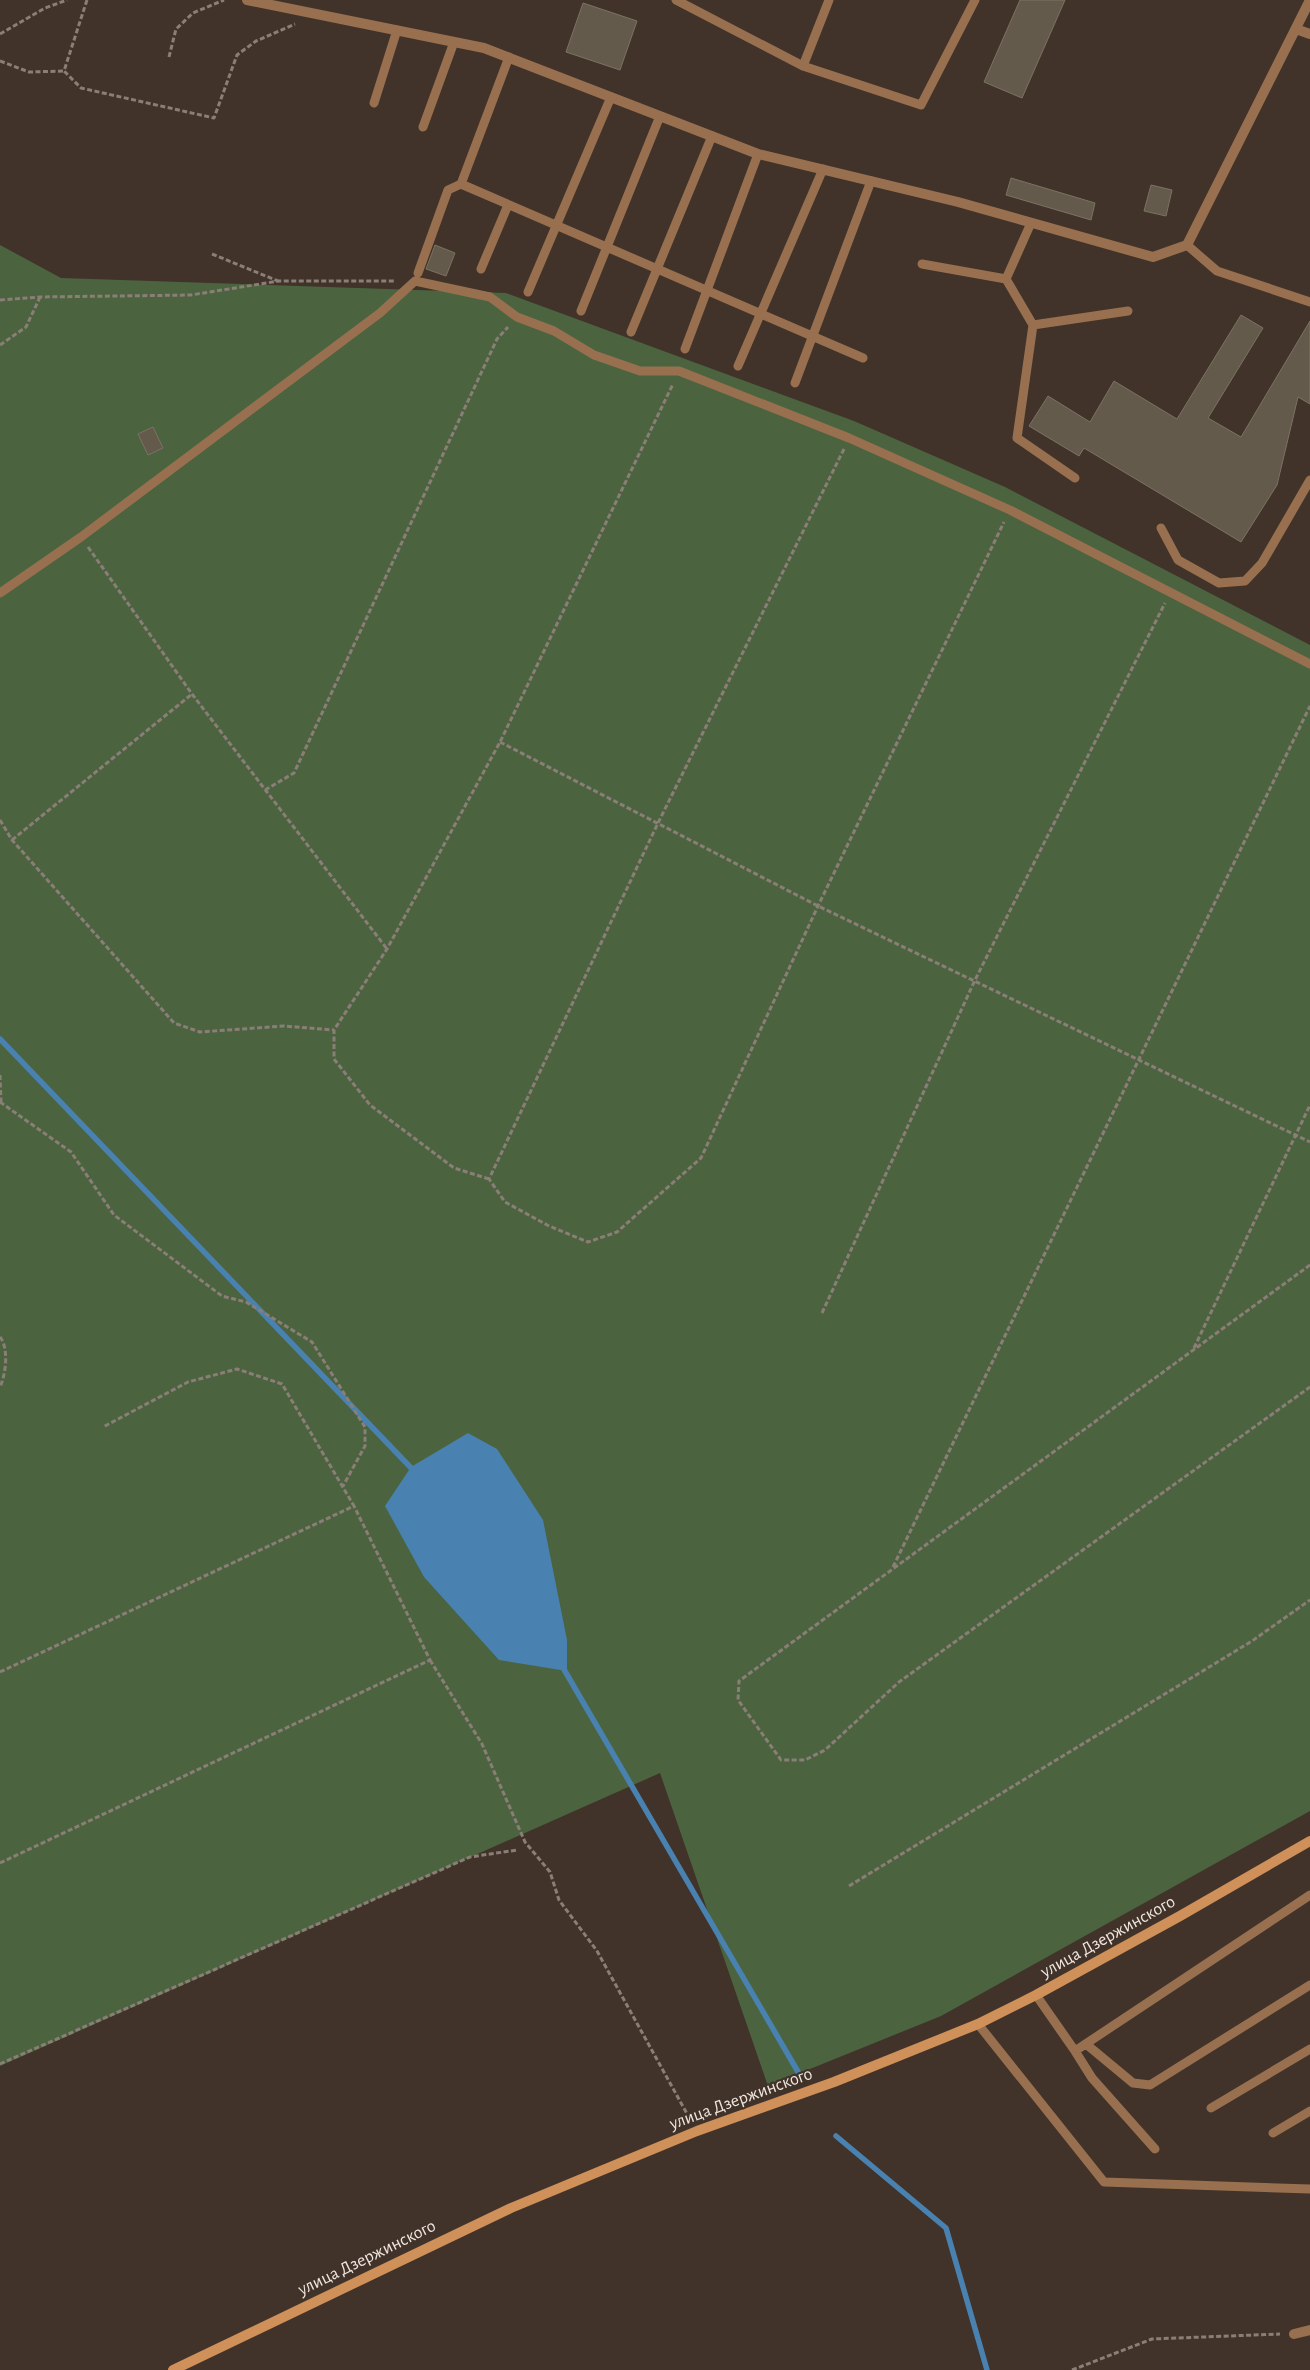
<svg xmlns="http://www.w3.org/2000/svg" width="1310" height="2370" viewBox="0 0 1310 2370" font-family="'Alegreya Sans',sans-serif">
  <rect width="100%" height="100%" fill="#413329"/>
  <path fill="#4b643f" d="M0,245L61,278L506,293L854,421L1005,487L1310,645V1811L941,2016L768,2086L660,1773L0,2066Z"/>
  <path fill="#4982b1" d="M468,1433L497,1449L543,1520L567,1640V1671L499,1660L424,1577L385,1506L411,1467Z"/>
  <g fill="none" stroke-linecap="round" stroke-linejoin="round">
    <path stroke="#4982b1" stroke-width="5.5" d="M0,1039L415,1472
      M562,1666L801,2077
      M836,2136L946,2228L987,2370"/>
  </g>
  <path fill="#645a4b" stroke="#7c7263" d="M1020,0H1065L1022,98L984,82Z
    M583,3L637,21L620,70L566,52Z
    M1011,178L1095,203L1091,220L1006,195Z
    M1151,185L1172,190L1166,216L1144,211Z
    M435,245L455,253L446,276L426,269Z
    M1241,315L1263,328L1208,418L1241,437L1310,321V404L1298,397L1277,485L1241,542L1084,448L1079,456L1029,426L1048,396L1090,422L1114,381L1177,419Z
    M153,427L163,448L148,455L138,434Z"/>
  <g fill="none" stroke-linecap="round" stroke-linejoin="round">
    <path stroke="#8a7e76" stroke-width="3" stroke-dasharray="5 2.5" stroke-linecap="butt" d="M87,0L64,71L81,88L214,118L237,55L256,41L295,24
      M0,34L45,8L67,0
      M169,57L176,29L193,13L224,0
      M0,61L29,72L64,71
      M212,254L278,281
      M0,300L40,297L191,295L279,281H396
      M0,345L26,327L40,297
      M844,449L658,823L489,1179L505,1202L549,1226L588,1242L617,1232L701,1158L818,906L1004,522
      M88,547L192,694L387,949
      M500,742L818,906L1310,1142
      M265,790L294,773L497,339L508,327
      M0,820L12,840L174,1023L200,1032L284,1026L334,1030
      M12,840L192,694
      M0,1075L1,1102
      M0,1102L71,1152L114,1215L222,1296L246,1302L312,1342L365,1427V1446L343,1486
      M489,1179L454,1168L370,1105L334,1059V1030L387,949L500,742L673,384
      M1310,1265L739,1681L738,1700L781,1760H805L825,1750L899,1682L1310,1387
      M822,1313L975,980L1165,603
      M0,1337C9,1348 6,1374 0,1387
      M1194,1348L1310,1105
      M893,1567L1310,706
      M430,1660L482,1744L525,1842L550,1872L559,1900L597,1951L691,2121
      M0,1672L354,1506L282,1384L237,1369L188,1382L103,1427
      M0,1863L430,1660L354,1506
      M849,1886L1252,1641L1310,1600
      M0,2064L470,1857L517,1850
      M1072,2370L1152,2339L1280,2334"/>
    <path stroke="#98704f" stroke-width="9" d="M676,0L803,66L921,105L975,0
      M509,57L461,184L863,358
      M803,66L829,0
      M374,103L397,30
      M423,127L454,42
      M1187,245L1217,271L1310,302
      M922,264L1006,279L1031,223
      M481,269L508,205
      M418,273L448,190L461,184
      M1006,279L1033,325L1017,438L1075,478
      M528,292L611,97
      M581,311L660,116
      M1033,325L1128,311
      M631,332L712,136
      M685,349L758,154
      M738,366L823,169
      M795,383L871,181
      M1161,528L1178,560L1219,583L1245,581L1262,563L1310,480
      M0,593L81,537L380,313L415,281L490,297L517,317L554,331L594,355L640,371H679L849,438L1010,510L1310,664
      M1036,1995L1075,2051L1310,1895
      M978,2024L1104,2182L1310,2189
      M1086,2044L1133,2083L1150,2085L1310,1985
      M1075,2051L1092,2078L1155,2149
      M1211,2108L1310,2049
      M1273,2133L1310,2111"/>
    <path stroke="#98704f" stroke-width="10" d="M247,0L484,48L758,154L958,202L1153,257L1187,245L1310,0
      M1296,29L1310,34
      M1294,2334L1310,2330"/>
    <path stroke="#cf9059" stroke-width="10" d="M173,2370L511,2208L697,2131L834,2082L978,2024L1036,1995L1180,1916L1310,1841"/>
  </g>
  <g text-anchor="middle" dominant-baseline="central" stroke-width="4.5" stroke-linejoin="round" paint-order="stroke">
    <g font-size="18" fill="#efe6df" stroke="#413329">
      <text transform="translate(1108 1937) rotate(-29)">улица Дзержинского</text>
      <text transform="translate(741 2099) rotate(-20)">улица Дзержинского</text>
      <text transform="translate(367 2258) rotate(-26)">улица Дзержинского</text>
    </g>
  </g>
</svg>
